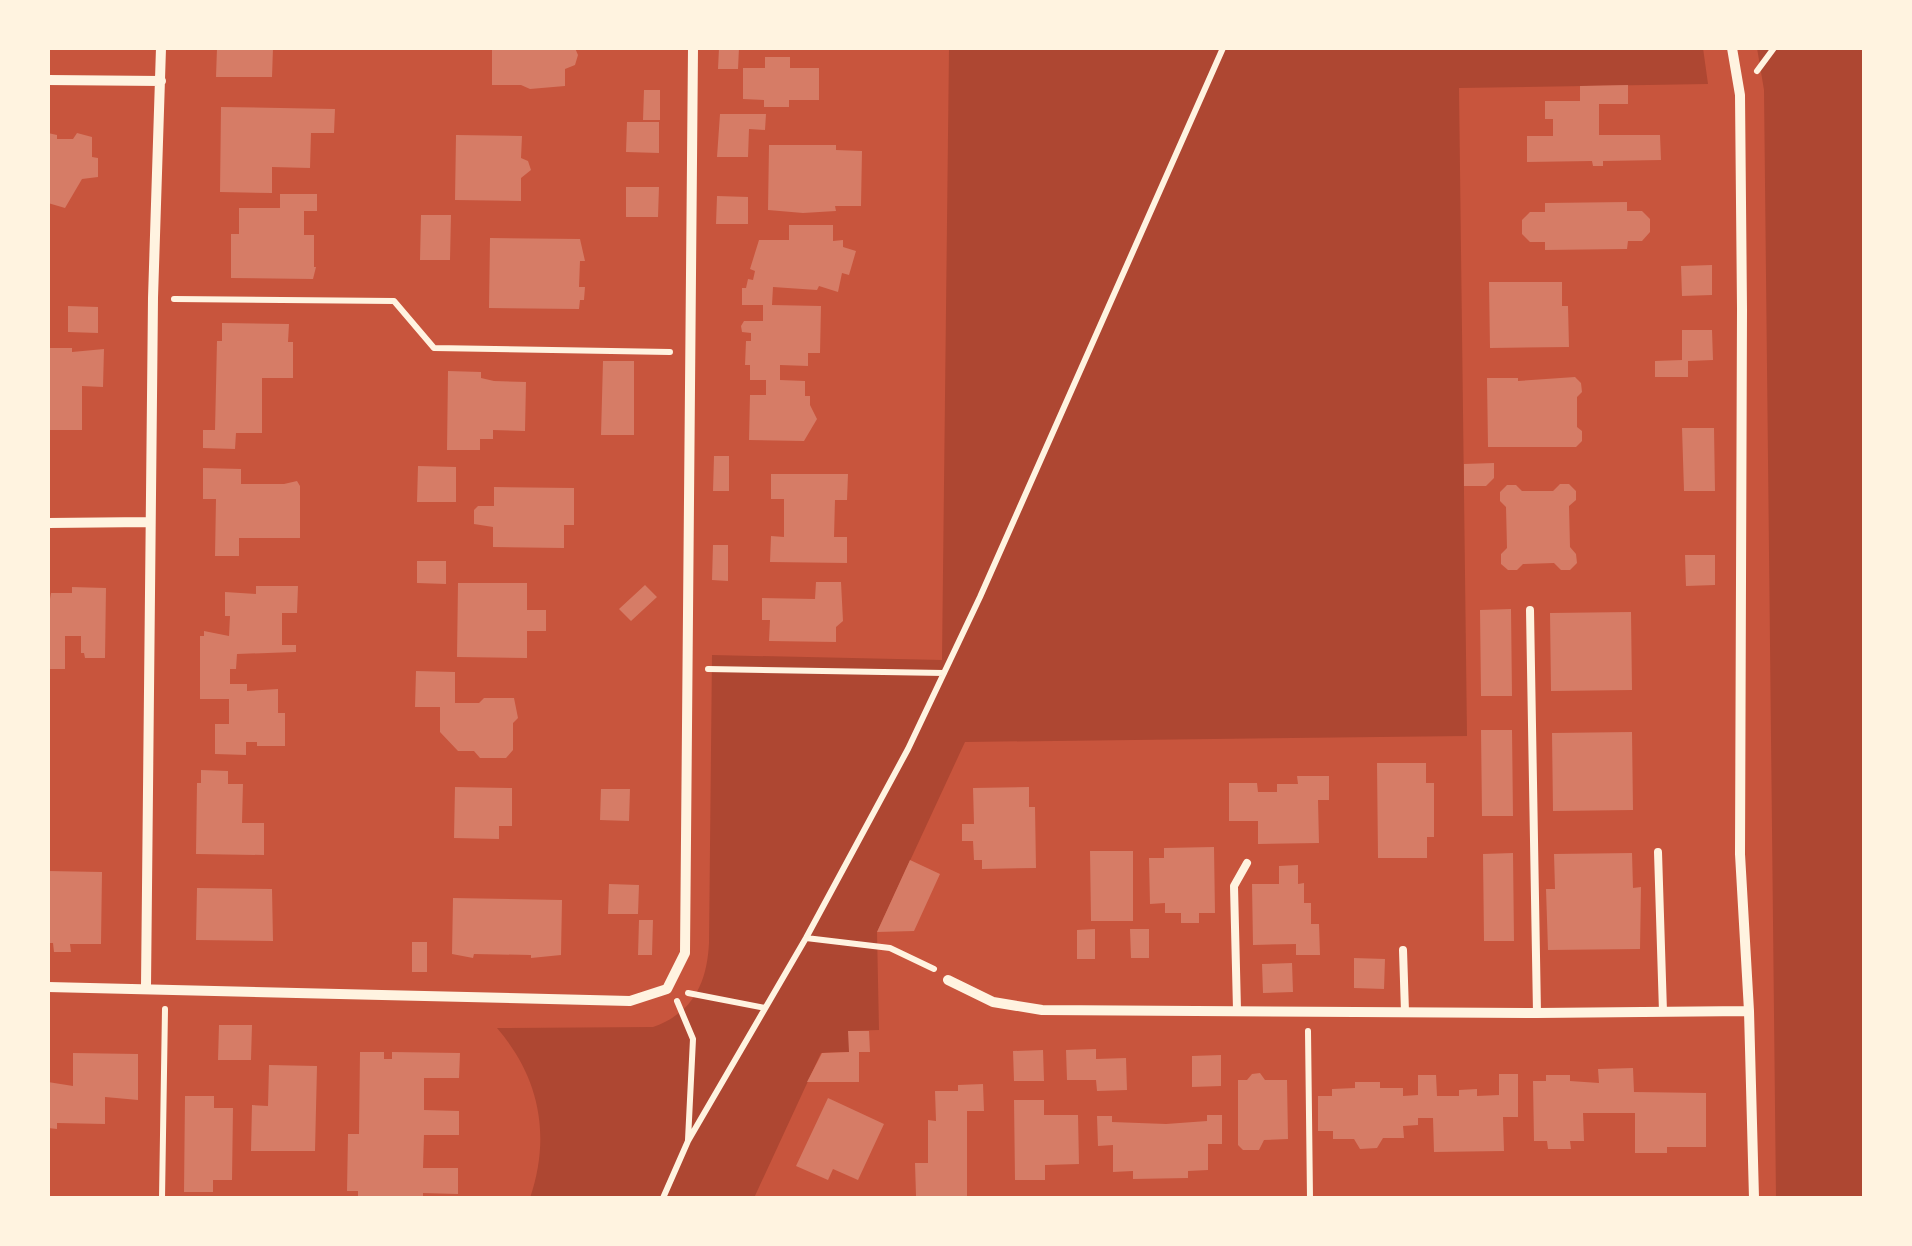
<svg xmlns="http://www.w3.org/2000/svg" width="1912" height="1246" viewBox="0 0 1912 1246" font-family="Figtree,sans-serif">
  <rect width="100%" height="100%" fill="#c8553d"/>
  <path fill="#ae4732" d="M949,48H1703L1708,84L1459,88L1467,736L965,742L877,932L879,1030L849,1031V1052L821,1053L754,1198H530C551,1136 540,1078 497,1028L653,1027C693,1013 707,983 709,943L712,655L942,660Z
    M1757,48H1864V1198H1776L1764,90Z"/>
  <path fill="#d67c66" d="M217,48H273L272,77H216Z
    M492,48H575L578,55L575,65L565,69V86L530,89L521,85H492Z
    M719,48H739L738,69H718Z
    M765,57H790V68H819V100H789V107H764V100L743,99V68H765Z
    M1628,85V104H1599V135H1660L1661,160L1603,161V166H1593L1592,161L1527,162V136H1553V119H1545V101H1580V86Z
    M644,90H660V120H643Z
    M221,107L335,109L334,133H311L310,168L272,167V193L220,192Z
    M720,114H766L765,130L749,129L748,157H717Z
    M627,122H659V153L626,152Z
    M48,133L57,135V139H73L77,133L92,137V157L98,158V177L82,179L65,208L48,203Z
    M456,135L522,136L521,158L528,161L531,170L521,178V201L455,200Z
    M769,145H836V150L862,151L861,206H835L836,211L803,213L768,210Z
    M626,187H659L658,217H626Z
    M280,194H317V211H304V235H314V267H316L313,279L231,278V234H239V208H280Z
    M717,196L748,197V224H716Z
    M1627,202V211H1642L1650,219V232L1642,241H1628L1627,249L1545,250V242H1530L1522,234V220L1530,212H1545V203Z
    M421,215H451L450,260H420Z
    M789,225H833V241L843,240V247L856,251L849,275L842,273L838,292L819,286L817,290L773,287L772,305L821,306L820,353H808V366L780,365V380L805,381V396H810V405L817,419L804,441L749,440L750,395H766V380H750V365H745L746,341H751V333L742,332L741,326L744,321H763V305H742V288H746L748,279L753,280L755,271L750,269L759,240H789Z
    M490,238L580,239L585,261H580L579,287H585L584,300H580L579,309L489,308Z
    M1712,265V295L1682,296L1681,266Z
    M1489,282H1562V306H1568L1569,347L1490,348Z
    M68,306L98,307V333L68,332Z
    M222,323L289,324L288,342H293V378H262V433H236L235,449L203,448V430H215L217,341H222Z
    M1682,330H1712L1713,360L1688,361V377H1655V361L1682,360Z
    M48,348H72V352L104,349L103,387L82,386V430H48Z
    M603,361H634V435H601Z
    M448,371L481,372V378L494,381L526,382L525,431L493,430V439H480V450H447Z
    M1575,377L1581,383L1582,392L1577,397V427L1582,431V441L1576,447H1488L1487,378H1518V381Z
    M1682,428H1714L1715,491H1684Z
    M714,456H729V491H713Z
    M1494,463V478L1486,486H1464V464Z
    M418,466L456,467V502H417Z
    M203,468L241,469V484H284L297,481L300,486V538H239V556H215L216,499H203Z
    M771,474H848L847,500H835L834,537H847V563L770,562L771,536L784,537V499H771Z
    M1560,484H1569L1576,491V500L1569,506L1570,547L1576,554L1577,563L1570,570H1561L1554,563L1523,564L1517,570H1508L1501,564V554L1507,548L1506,507L1500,501V492L1507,485H1516L1522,491H1553Z
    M494,487L574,488V525H564V548L493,547V527L474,524V510L478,506H494Z
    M713,545H728V581L712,580Z
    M1685,555H1715V585L1686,586Z
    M417,561H446V584L417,583Z
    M816,582H841L843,621L836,627V642L769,641L770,620H762V598L815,599Z
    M458,583H527V610H546V631H527V658L457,657Z
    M645,585L657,597L631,621L619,609Z
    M256,586H298L297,613H282V645H296V652L237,654L236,669H230V684H247V691L278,689V713H285V746H257V742H246V755L215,754V724H229V699H200V636H204V631L229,636L230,616H225V592L256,594Z
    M72,587L106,588L105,658H85L84,653H81V636H65V669H48V599H50L51,593H72Z
    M1511,609L1512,696H1481L1480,610Z
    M1631,612L1632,690L1551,691L1550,613Z
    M416,671L455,672V703H479L484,698H514L518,718L513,723V750L506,758H480L474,751H458L440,732V707H415Z
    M1481,730H1512L1513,816H1482Z
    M1632,732L1633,810L1553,811L1552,733Z
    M1377,763H1426V783H1434V837H1427V858H1378Z
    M201,770L228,771V784H243L242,823H264V855L196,854L197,783H201Z
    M1297,776H1329V800H1318L1319,843L1258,844V821H1229V783H1257L1258,792H1277V784H1298Z
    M455,787L512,788V826H499V839L454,838Z
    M1029,787V807H1035L1036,868L982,869V860H974L973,841H962V824H974L973,788Z
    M601,789H630L629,821L600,820Z
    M1214,847L1215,913H1199V923H1181V913H1165V903L1150,904L1149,858H1164V848Z
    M1090,851H1133V921H1091Z
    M1513,853L1514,941H1484L1483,854Z
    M1632,853L1633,888L1641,887L1640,949L1548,950L1546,889H1555L1554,854Z
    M910,860L940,874L914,931L877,932Z
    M1298,865V884L1304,883V903H1311V924H1319L1320,955H1296V944L1253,945L1252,884H1279V866Z
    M48,871L102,872L101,944H70L71,952H54L53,943H48Z
    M609,884L639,885L638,914H608Z
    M197,888L272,889L273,941L196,940Z
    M453,898L562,900L561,955L531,958V955L474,954L473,958L452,954Z
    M639,920H653L652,955H638Z
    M1095,929V959H1077V930Z
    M1130,929H1149V958H1131Z
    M412,942H427V972H412Z
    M1354,958L1385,959L1384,989L1354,988Z
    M1292,963L1293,992L1263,993L1262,964Z
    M219,1025H252L251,1060H218Z
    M848,1031H869L870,1052H859V1082H807L822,1053L849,1052Z
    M1096,1049V1059L1126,1058L1127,1090L1097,1091L1096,1080H1067L1066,1050Z
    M1043,1050L1044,1081H1014L1013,1051Z
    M360,1052H384V1059H392V1052L460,1053L459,1078H424V1110L459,1111V1135H424L423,1168H458V1194L423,1193V1198H358V1191H347L348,1134H359Z
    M73,1053L138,1054V1100L105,1097V1124L57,1123V1129L48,1128V1082L73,1086Z
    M1221,1055V1086L1192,1087V1056Z
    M269,1065L317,1066L315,1151H251L252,1105L268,1106Z
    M1633,1068L1634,1092L1706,1093V1147H1667V1153H1635V1113H1583L1584,1141H1570L1571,1149H1548L1547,1141H1534L1533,1081H1546V1075H1570V1081L1599,1083L1598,1069Z
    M1260,1073L1265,1080H1287L1288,1139L1264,1140L1259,1150H1243L1238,1145V1080H1247L1252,1074Z
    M1499,1074H1518V1117H1503L1504,1151L1434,1152L1433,1118H1418V1125L1403,1126L1404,1138H1383L1377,1148L1360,1149L1354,1139H1333V1131H1318V1096H1332V1089L1355,1088V1082H1380V1088H1403V1096L1418,1095V1075H1436L1437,1096H1459V1090L1477,1089V1096L1499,1095Z
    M983,1084L984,1111H967V1196H916L915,1163H928V1120L936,1121L935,1091H958V1085Z
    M185,1096H214V1108H233L232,1180H213V1192H184Z
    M828,1098L884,1124L858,1180L833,1169L828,1180L796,1166Z
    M1014,1100H1044V1115H1078L1079,1164L1045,1165V1180H1015Z
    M1207,1115H1222V1144H1208V1170L1188,1171V1178L1133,1179V1171L1113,1172V1145L1098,1146L1097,1116H1112V1122L1166,1124L1207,1121Z"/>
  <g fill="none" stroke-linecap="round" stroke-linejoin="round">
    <path stroke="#fff3e0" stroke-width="6" d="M1757,71L1774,48
      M174,299L394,301L434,348L670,352
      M708,669L944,673
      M806,938L890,948L934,969
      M688,993L765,1008
      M677,1001L693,1039L688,1140
      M1308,1031L1310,1198
      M162,1198L165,1009
      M663,1198L688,1141L806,938L908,749L980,597L1223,48"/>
    <path stroke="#fff3e0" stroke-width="8" d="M1530,610L1537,1013
      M1658,852L1663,1012
      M1403,950L1405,1012
      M1237,1010L1234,886L1247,863"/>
    <path stroke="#fff3e0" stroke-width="10" d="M1732,48L1740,95L1742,309L1740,854L1749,1011L1754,1198
      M48,80L161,81
      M48,523L150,522
      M948,980L993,1002L1042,1010L1537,1013L1749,1011
      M48,987L630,1001L667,989L685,953L693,48
      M146,987L153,298L161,48"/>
  </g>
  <rect width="1912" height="1246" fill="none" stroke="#fff3e0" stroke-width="100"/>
</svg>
